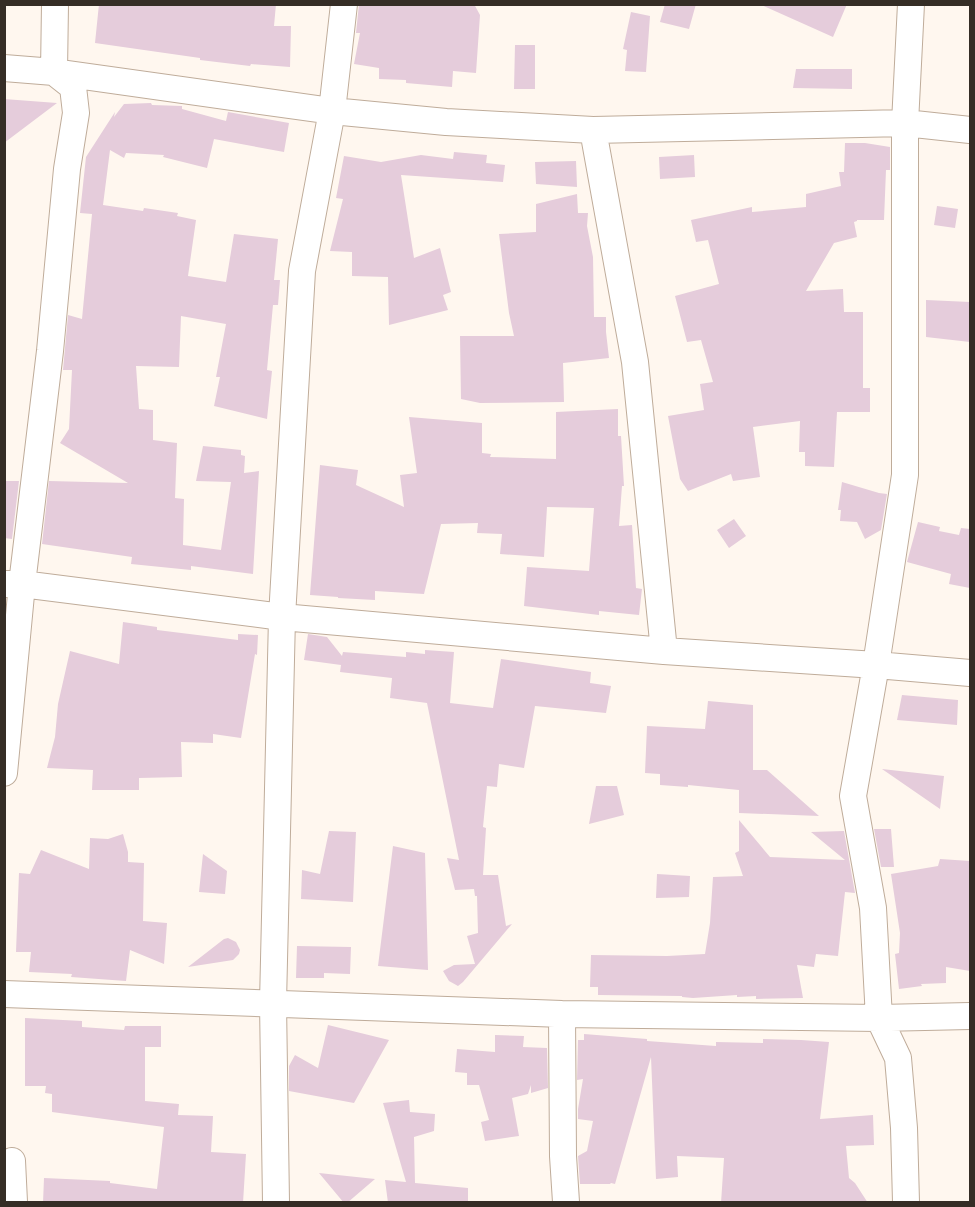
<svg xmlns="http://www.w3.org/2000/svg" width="975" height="1207" viewBox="0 0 975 1207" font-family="'IBM Plex Sans',sans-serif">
  <rect width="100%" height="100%" fill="#fff7ef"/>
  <path fill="#e5ccdb" d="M99,4H276L274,26H291L290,67L251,64L250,66L200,60V58L95,43Z
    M359,4H474L480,15L476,73L453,71L452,87L406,83V80L379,79V68L354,64L360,33H356Z
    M665,4H696L689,29L660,22Z
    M759,4H847L833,37Z
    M631,12L650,16L646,72L625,71L627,50L623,49Z
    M515,45H535V89H514Z
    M796,69H852V89L793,88Z
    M4,99L57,103L4,143Z
    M151,103L152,105L182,106V109L226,121L228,112L289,123L284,152L214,139L207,168L163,157L164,155L126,153L124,158L110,150L103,205L143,211L144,208L178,213L177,216L196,220L188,276L226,282L234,234L278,239L274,280H280L278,305H273L267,370L272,371L267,419L214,406L220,377H216L226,324L181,316L179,367L136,366L139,409L153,410V440L177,443L175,498L184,499L183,545L221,550L231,482L196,481L203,446L241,450V455L245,456L244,473L259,471L253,574L191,566V570L131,564L132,557L42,544L49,481L128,483L60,443L69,429L72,370H63L68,315L82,319L92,214L80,213L86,157L115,112L114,117L124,104Z
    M845,143H865L890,147V170H886L884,220H857V221L854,222L857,237L834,243L806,291L843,289L844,312H863V388H870V412H837L834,467L805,466V452H799L800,421L753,427L760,477L733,481L731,474L688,491L680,479L668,416L704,410L700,384L713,382L701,340L687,342L675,296L719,284L708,240L696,242L691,220L752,207V212L806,207V194L841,186L839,172H844Z
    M454,152L487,155L486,163L505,165L503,182L401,175L414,258L440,248L451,292L443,295L448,310L389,325L388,277L352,276V252L330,251L343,199L336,198L344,156L381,162L421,155L453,159Z
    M694,155L695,177L660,179L659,157Z
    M576,161L577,187L536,184L535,162Z
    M577,194L578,213H588L587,226L593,257L594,317H606V332L609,358L563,363L564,402L480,403L461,399L460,336H514L509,313L499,234L536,232V204Z
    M937,206L958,209L955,228L934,225Z
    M926,300L970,302V342L926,337Z
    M618,409V436H621L624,486H622L619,526L632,525L636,588L642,589L639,615L599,611V615L524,606L527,567L589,571L594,508L547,507L544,557L500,554L502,534L477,533L478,523L441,524L424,594L375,591V600L338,598V597L310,595L320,465L358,470L356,485L404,507L400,475L417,473L409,417L482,423V453L491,454L490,457L556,459V412Z
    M4,481H19L12,539L4,538Z
    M842,482L879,493L887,494L881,530L865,539L857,522L840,521L841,510H838Z
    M734,519L746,536L729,548L717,530Z
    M918,522L940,527L939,531L959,535L961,528L970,529V588L949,584L951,574L907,562Z
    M123,622L157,627V630L238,640V634L258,635L257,655L255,654L241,738L213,734V743L181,742L182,777L139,778V790H92L93,770L47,768L55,737L58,704L70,651L119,664Z
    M308,634L327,637L342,656L343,652L406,657V652L425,654V650L454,652L450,703L493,708L501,659L591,672L590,683L611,686L606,713L535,706L524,768L499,764L497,787L487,786L483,827L486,828L483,875H498L506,926L512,924L463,982L458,986L449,981L443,971L454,965L475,964L467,936L478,933L477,896H475L474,889L455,890L447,858L459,860L427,703L390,698L392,678L340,672L341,665L304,660Z
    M902,695L958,700L957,725L897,720Z
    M708,701L753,705V770H767L819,816L739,813V790L688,785V787L660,785V774L645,773L647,726L705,729Z
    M882,769L944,776L940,809Z
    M596,786H617L624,815L589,824Z
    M739,820L770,857L845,860L811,832L844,831L855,893L845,892L838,956L816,954L814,967L797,965L803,998L756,999V996L737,997V995L693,998L682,997V996L598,995V987H590L591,955L667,956L705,954L710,923L713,877L743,876L735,853L739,851Z
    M874,829H891L894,867H881Z
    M329,831L356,832L353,902L301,899L302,870L320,874Z
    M123,834L128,852V862L144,863L143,921L167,923L164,964L130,950L126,981L71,977L72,974L29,972L31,952H16L19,873L30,874L41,850L89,869L90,838L108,839Z
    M393,846L425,853L428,970L378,966Z
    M203,854L227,871L225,894L199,892Z
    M940,859L970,861V971L946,967V983L921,984L922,986L899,989L895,954L899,953L900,933L891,874L938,866Z
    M657,874L690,876L689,897L656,898Z
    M228,938L236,942L240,950L239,954L233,960L188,967L224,939Z
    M297,946L351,947L350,974L324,973V978H296Z
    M25,1018L82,1021V1027L124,1030L125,1026H161V1047H145V1101L179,1104L178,1115L213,1116L211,1152L246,1154L243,1203H43L44,1178L110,1181V1183L157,1189L164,1127L52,1112V1094L45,1093L46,1086H25Z
    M328,1025L389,1040L354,1103L289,1091V1066L295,1055L318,1068Z
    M584,1034L647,1039V1041L716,1046V1042L763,1043V1039L801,1040L829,1042L820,1119L873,1115L874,1145L846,1146L849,1178L855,1183L868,1203H721L724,1158L677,1156L678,1177L656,1179L651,1057L615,1184L611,1183L610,1184H580L578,1156L587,1151L593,1121L578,1119V1109L583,1079L577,1080L578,1040H584Z
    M495,1035L524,1036L523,1047L547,1048L548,1088L531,1093V1085L528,1094L512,1098L519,1136L485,1141L481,1122L489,1120L479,1085H467V1073L455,1072L457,1049L495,1052Z
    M409,1100L410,1112L435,1114L434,1131L414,1137L415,1183L468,1188V1203H388L385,1180L406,1182L383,1103Z
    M319,1173L375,1179L347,1203H344Z"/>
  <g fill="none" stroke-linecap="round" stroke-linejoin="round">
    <defs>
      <path id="street" d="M4,68L54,72L332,111L446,122L593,130L905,123L970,130
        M593,130L635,362L664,651
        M4,584H22L282,617L664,651L876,665L970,673
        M4,773L22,584L50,351L67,169L76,113L73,87L54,72L55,4
        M4,994L562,1014L879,1018L970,1016
        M562,1014L563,1156L566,1202
        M12,1161L14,1202
        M276,1202L273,1003L282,617L302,271L332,111L344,4
        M906,1202L904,1128L898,1058L879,1018L873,908L853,796L876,665L905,475V123L911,4"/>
    </defs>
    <use href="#street" stroke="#bfac9a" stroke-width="28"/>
    <use href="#street" stroke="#fff" stroke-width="26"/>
  </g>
  <rect width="975" height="1207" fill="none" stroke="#352d26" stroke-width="12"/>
</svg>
